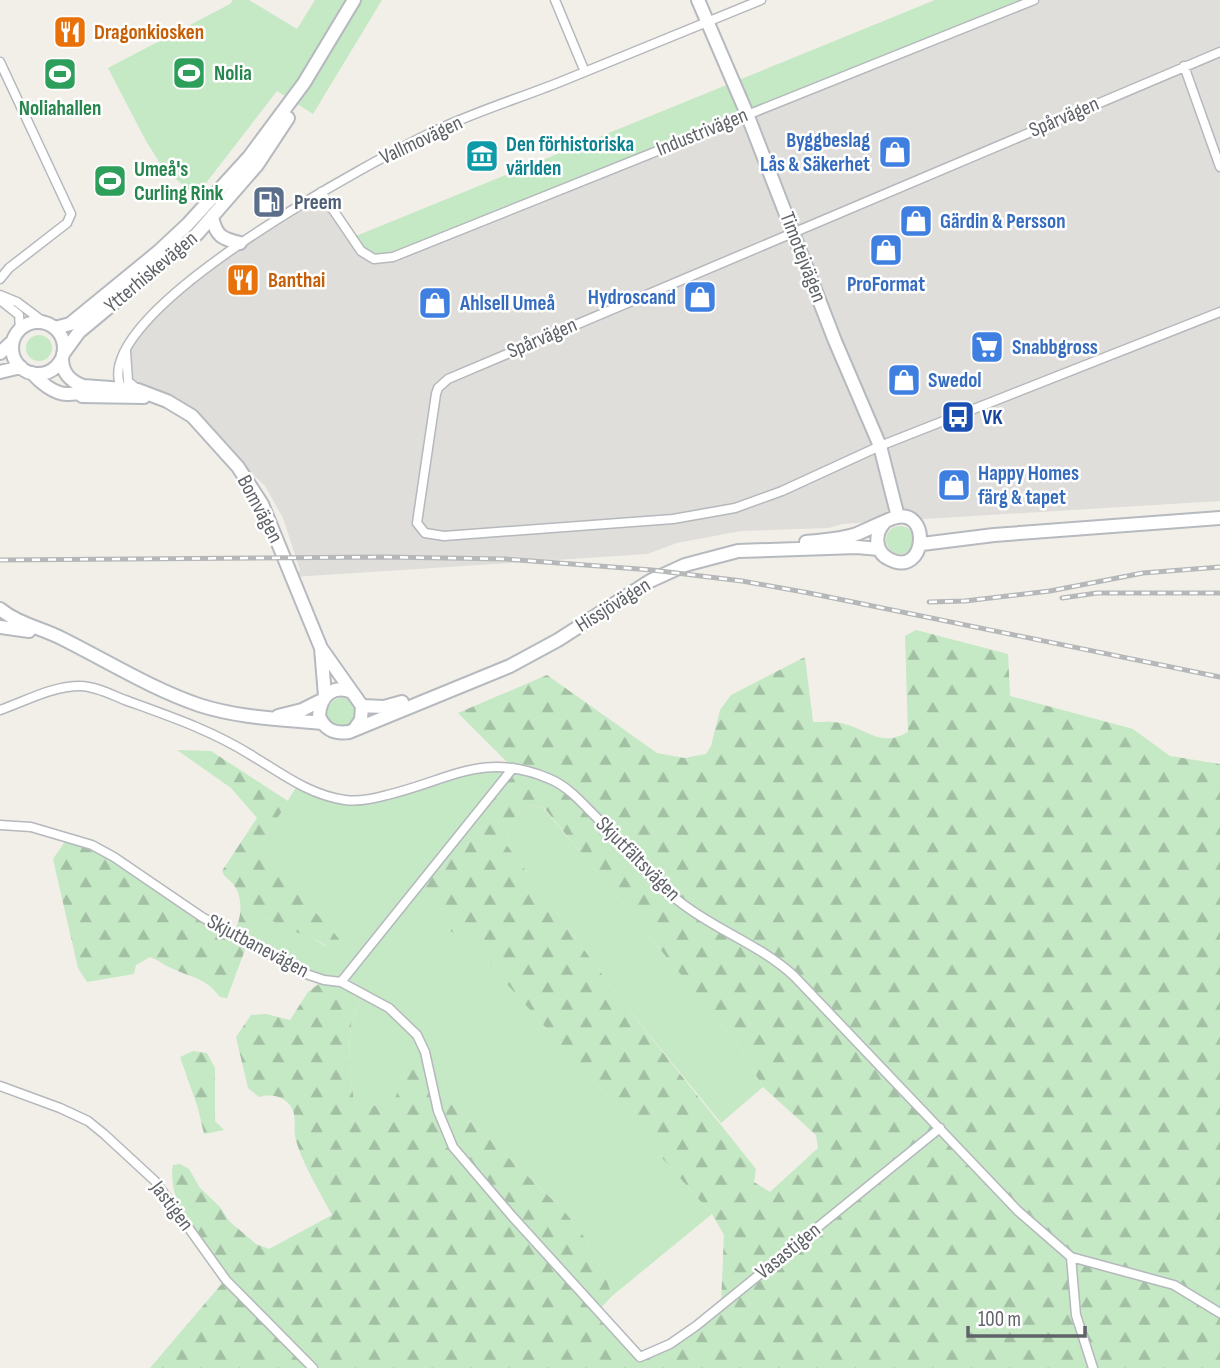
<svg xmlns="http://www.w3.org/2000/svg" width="1220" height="1368" viewBox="0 0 1220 1368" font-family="'Sofia Sans Condensed',sans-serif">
  <defs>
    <pattern id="forest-firs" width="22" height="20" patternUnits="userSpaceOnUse" patternTransform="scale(1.75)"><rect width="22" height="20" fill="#c5e8c5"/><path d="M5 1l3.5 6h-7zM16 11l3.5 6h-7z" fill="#a3c0a4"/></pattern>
  </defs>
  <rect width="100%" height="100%" fill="#f1efe8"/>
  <path fill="#e0deda" d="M1025,0H1220V501L842,524L829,528L741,531L677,543L647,554L293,577L300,570L283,518L265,486L219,441L128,381L129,343L188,282L321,192L351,238Z"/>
  <path fill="#c5e8c5" d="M233,0H249L297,29L315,0H382L313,114L277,91L196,196L163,168L146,141L108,68L230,4Z
    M935,0H1034L393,257L374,259L351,238Z
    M26 348a13 13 0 1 1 26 0a13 13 0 1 1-26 0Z
    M886 540a14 14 0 1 1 28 0a14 14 0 1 1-28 0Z
    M327 713a15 15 0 1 1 30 0a15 15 0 1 1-30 0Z
    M513,768L446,928L474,947L712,1214L612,1296L605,1275L580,1230L562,1209L461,1112L433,1091L407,1061L392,1110L354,1102C350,1065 343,1033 361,997L300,972L248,939L255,923L264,917C283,927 309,934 325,946L339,939L259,853V848L298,784L318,793L367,800L453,772Z
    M529,805L543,808L582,854L736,1042L763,1087L721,1123L621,1000L506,844C507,825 514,815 529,805Z"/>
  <path fill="url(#forest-firs)" fill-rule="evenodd" d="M916,630L1008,654L1010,696L1133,729L1170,756L1220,764V1368H150L225,1280C204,1250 166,1204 173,1165L180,1164L189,1169L200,1188L220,1207L229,1221L256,1244L269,1249L332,1215C321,1194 302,1163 296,1140C292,1127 299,1116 289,1104C281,1095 269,1094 259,1097L248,1088L236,1037L251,1015L266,1014L290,1020L308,992L324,980L341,982L361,997C343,1032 350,1065 354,1102L392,1109L407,1061L413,1056L428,1064L434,1091L461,1112L562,1209L580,1230L605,1275L612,1296L598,1311L640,1357L670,1344L721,1305L724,1235L712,1214L474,947L446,928L416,889L513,768L458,713L547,675L657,753L684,758L706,754L711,746L720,710L731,695L805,657L813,722C822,722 832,721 841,723C868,729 880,748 908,732L905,636ZM529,805L544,808L582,854L736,1042L763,1087L816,1135L818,1148L770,1192L754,1182L756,1169L621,1000L506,844C507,825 514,815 529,805Z
    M177,750L211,751L288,801L259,848V853L330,928L339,939L337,949C326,948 321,941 311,938C295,932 280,925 264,917L255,923L227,998L220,997C205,977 192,978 171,968C164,965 158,960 150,957L136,965L134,974L87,982L78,968L53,859L68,837L92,845L233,933C242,920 244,897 233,884C228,878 225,878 222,871L257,818L231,788Z
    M193,1051L207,1053L215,1068V1121L224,1130L204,1134L198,1108L180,1057Z"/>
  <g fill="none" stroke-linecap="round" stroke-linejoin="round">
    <defs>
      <path id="street" d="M555,0L585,72
        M1220,52L448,379L438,388L436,394L417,523L425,533L444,536L673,519L735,508L782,491L880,446L1220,312
        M0,62L71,214L67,223L9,268L0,279
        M1184,66L1220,167
        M321,192L361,251L374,259L393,257L1034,0
        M0,295L17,302L45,323
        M0,300L19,315L20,329
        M126,351L128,381L138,390
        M123,391C77,317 383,155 437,130C477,111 520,98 560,82C627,55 694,27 761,0
        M0,710C26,701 52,686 80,686C95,686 112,695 125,700C169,716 211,730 251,755C281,773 309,795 345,800C359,802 373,799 387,795C448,781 483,750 550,779C569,787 583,804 598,819C626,848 651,881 684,905C720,932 760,945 794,976L1018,1211L1071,1257L1076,1315L1093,1368
        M0,825L31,827L92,845L114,857L202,917L300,972L324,980L341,982L389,1008L417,1035L425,1052L438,1111L453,1147L511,1215L640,1357
        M341,982L513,768
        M0,1086L60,1108L88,1121L104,1134L155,1181L226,1280L313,1368
        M1071,1257L1174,1285L1220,1313
        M640,1357L670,1344L696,1326L940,1128"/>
      <path id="secondary" d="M698,0L747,114L835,341L880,446L898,517
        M212,217C216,236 222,239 240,243
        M12 348a26 26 0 1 1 52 0a26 26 0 1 1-52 0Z
        M55,328L70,324L158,252L188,224L249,157L304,83L354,0
        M0,353L13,341
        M63,354L79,332L197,234L257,165L288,118
        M62,358C62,373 70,381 83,386L138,390L167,401L192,416L238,467L262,504L321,648L362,706L361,720L356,727
        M0,372L21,367
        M32,373C40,382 54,394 67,394C75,394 83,392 91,392
        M82,396L144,397
        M806,542C822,540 838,540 854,535C867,530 880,523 893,518C932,505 927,579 889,559C875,552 874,534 884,523
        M922,544L994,535L1220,518
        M0,609C18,624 42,628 63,639C107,661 152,689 199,705C239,718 281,719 322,723
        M0,627L29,631
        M321,648L325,696
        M352,692C333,684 320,696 319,716C325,730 334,734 349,732L510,666L558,640L650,581L685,565L738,551L857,547L879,549
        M362,706L384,707L402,702
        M278,716L302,710L322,700"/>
    </defs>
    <use href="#street" stroke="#b5b8bc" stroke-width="11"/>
    <use href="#secondary" stroke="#b6babf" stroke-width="16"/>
    <use href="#street" stroke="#fff" stroke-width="8"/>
    <use href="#secondary" stroke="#fff" stroke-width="12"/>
    <defs>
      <path id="rail" d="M0,560L384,557L506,559L652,570L742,581L809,593L1220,677
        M1062,598L1097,593H1220
        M929,602L965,601L1050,591L1143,573L1220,567"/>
    </defs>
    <use href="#rail" stroke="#b6b7b8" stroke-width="5"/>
    <use href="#rail" stroke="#fff" stroke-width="2.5" stroke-dasharray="8" stroke-linecap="butt"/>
  </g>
  <defs>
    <symbol id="restaurant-square" viewBox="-11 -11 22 22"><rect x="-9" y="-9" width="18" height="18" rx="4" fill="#e8710a" stroke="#fff"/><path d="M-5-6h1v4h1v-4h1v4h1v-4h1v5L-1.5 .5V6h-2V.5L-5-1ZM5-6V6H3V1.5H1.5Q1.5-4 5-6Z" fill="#fff"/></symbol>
    <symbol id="stadium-square" viewBox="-11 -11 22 22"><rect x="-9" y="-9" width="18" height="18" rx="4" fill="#2e9e5b" stroke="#fff"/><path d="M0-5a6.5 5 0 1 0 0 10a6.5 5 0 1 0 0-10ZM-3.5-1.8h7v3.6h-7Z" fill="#fff"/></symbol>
    <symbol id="shop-square" viewBox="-11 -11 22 22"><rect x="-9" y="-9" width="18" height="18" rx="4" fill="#3f7fe0" stroke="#fff"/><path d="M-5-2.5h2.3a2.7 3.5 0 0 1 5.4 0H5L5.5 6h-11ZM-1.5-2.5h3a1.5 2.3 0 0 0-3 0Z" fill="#fff"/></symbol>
    <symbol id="museum-square" viewBox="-11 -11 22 22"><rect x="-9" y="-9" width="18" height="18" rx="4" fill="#0f9aa8" stroke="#fff"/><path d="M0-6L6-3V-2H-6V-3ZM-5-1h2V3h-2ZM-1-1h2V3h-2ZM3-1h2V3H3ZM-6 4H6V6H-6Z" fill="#fff"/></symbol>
    <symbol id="fuel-square" viewBox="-11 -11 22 22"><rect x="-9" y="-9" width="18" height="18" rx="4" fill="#5c6f8a" stroke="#fff"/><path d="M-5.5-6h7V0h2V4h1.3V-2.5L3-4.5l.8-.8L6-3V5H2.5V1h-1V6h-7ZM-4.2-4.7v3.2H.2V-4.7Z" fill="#fff"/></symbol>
    <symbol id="supermarket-square" viewBox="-11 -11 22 22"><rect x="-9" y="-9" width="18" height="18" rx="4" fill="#3f7fe0" stroke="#fff"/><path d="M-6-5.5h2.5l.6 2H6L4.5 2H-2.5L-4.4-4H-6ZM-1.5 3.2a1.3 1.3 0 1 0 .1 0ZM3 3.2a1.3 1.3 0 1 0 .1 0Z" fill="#fff"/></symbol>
    <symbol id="bus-square" viewBox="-11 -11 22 22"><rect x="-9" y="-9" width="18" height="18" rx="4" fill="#1a4fb4" stroke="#fff"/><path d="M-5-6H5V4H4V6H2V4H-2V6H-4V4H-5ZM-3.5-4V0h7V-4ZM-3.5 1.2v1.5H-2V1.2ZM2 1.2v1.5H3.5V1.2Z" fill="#fff"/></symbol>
  </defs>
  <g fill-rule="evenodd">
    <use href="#restaurant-square" x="51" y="13" width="38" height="38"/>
    <use href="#stadium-square" x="170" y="54" width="38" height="38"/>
    <use href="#stadium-square" x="41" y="55" width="38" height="38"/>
    <use href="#shop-square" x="876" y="133" width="38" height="38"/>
    <use href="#museum-square" x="463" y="137" width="38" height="38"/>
    <use href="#stadium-square" x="91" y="162" width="38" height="38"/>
    <use href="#fuel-square" x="250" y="183" width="38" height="38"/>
    <use href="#shop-square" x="897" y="202" width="38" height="38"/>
    <use href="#shop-square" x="867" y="231" width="38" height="38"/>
    <use href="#restaurant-square" x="224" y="261" width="38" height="38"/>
    <use href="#shop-square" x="681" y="278" width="38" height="38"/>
    <use href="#shop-square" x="416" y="284" width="38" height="38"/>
    <use href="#supermarket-square" x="968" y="328" width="38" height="38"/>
    <use href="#shop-square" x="885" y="361" width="38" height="38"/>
    <use href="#bus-square" x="939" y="398" width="38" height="38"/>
    <use href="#shop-square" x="935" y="466" width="38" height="38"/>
  </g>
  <g text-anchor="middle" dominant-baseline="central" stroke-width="5" stroke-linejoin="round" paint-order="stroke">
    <g font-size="21" font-weight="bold" fill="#c56008" stroke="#fff" text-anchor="start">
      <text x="94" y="32">Dragonkiosken</text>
      <text x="268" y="280">Banthai</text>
    </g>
    <g font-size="21" font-weight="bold" fill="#27864d" stroke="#fff" text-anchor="start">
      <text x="214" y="73">Nolia</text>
      <text x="60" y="108" text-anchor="middle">Noliahallen</text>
      <text x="134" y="169">Umeå's<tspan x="134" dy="24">Curling Rink</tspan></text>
    </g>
    <g font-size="21" fill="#5f6368" stroke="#fff">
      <text transform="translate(1064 117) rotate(-23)">Spårvägen</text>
      <text transform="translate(702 132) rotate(-22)">Industrivägen</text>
      <text transform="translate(421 140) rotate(-25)">Vallmovägen</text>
      <text transform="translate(803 257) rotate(69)">Timotejvägen</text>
      <text transform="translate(151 272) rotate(-40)">Ytterhiskevägen</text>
      <text transform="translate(542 338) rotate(-23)">Spårvägen</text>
      <text transform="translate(260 509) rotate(62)">Bomvägen</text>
      <text transform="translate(613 605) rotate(-32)">Hissjövägen</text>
      <text transform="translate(638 859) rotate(45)">Skjutfältsvägen</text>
      <text transform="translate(258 946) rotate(28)">Skjutbanevägen</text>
      <text transform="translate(172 1206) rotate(53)">Jastigen</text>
      <text transform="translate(788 1251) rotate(-39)">Vasastigen</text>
    </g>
    <g font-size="21" font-weight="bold" fill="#366cbe" stroke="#fff" text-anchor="start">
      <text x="870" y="140" text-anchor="end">Byggbeslag<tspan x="870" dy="24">Lås &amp; Säkerhet</tspan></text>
      <text x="940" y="221">Gärdin &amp; Persson</text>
      <text x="886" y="284" text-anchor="middle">ProFormat</text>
      <text x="676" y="297" text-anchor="end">Hydroscand</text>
      <text x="460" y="303">Ahlsell Umeå</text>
      <text x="1012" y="347">Snabbgross</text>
      <text x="928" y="380">Swedol</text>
      <text x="978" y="473">Happy Homes<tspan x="978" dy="24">färg &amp; tapet</tspan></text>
    </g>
    <g font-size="21" font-weight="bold" fill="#0d838f" stroke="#fff" text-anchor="start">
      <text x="506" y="144">Den förhistoriska<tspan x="506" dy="24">världen</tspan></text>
    </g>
    <g font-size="21" font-weight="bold" fill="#4e5e75" stroke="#fff" text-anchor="start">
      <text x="294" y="202">Preem</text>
    </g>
    <g font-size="21" font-weight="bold" fill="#164399" stroke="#fff" text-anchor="start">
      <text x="982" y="417">VK</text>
    </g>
  </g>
  <path d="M968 1326v10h117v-10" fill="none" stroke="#5f6368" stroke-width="3.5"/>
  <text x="978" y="1326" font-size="21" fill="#5f6368" stroke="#ffffff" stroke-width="5" paint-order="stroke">100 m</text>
</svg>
